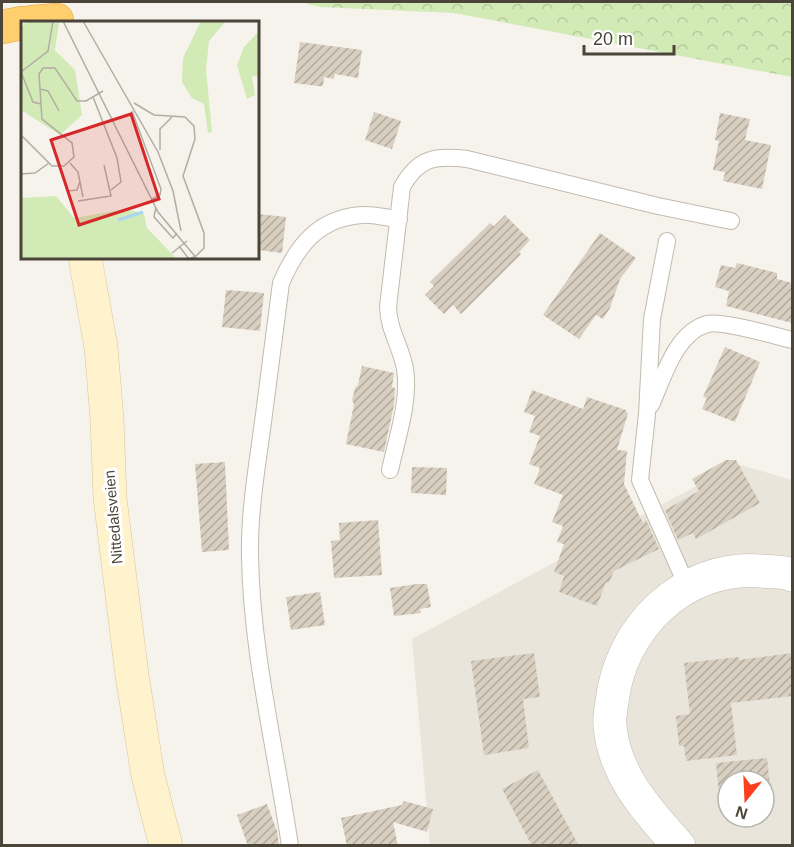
<svg xmlns="http://www.w3.org/2000/svg" width="794" height="847" viewBox="0 0 794 847" font-family="Arial,sans-serif">
  <defs>
    <pattern id="forest-crowns" width="20" height="18" patternUnits="userSpaceOnUse" patternTransform="scale(1.5)"><rect width="20" height="18" fill="#d2eab5"/><path d="M2 6a3 3 0 1 1 6 0M12 15a3 3 0 1 1 6 0" fill="none" stroke="#b6ca9c"/></pattern>
    <pattern id="building-hatch" width="6" height="6" patternUnits="userSpaceOnUse" patternTransform="scale(1.5)"><rect width="6" height="6" fill="#d8cfc1"/><path d="M-1 1l2-2M0 6l6-6M5 7l2-2" fill="none" stroke="#b1aa9e"/></pattern>
  </defs>
  <rect width="100%" height="100%" fill="#f6f3ec"/>
  <path fill="#eae5da" fill-rule="evenodd" d="M737,464L792,480V845H430L412,639ZM728,781H764V817H728Z"/>
  <path fill="url(#forest-crowns)" d="M301,2H792V77L454,13L320,7Z"/>
  <path fill="url(#building-hatch)" d="M300,42L362,50L358,78L335,74L334,79L324,77L323,86H318L294,83Z
    M374,112L401,121L392,149L365,140Z
    M720,113L750,119L745,140L771,145L762,189L723,181L725,172L713,170L719,141L715,140Z
    M258,214L286,217L282,253L258,250Z
    M505,215L530,240L519,252L521,254L461,314L453,305L444,314L425,295L434,286L430,282L490,223L494,226Z
    M600,233L636,258L620,279L610,308L603,319L596,315L579,339L543,315Z
    M737,263L777,273V279L792,283V323L726,306L729,291L715,287L721,265L735,268Z
    M226,290L264,293L260,331L222,327Z
    M725,347L760,362L735,422L702,409L707,398L703,397Z
    M362,366L394,373L392,387L395,388L394,405L384,452L346,444L354,404L352,400L355,388L358,385Z
    M532,390L583,409L587,397L626,410V412L628,413L617,450L627,451L624,484L643,523L646,520L659,549L614,571L609,583L606,582L597,606L559,592L564,576L554,572L564,544L557,542L563,526L552,522L563,495L534,484L540,468L529,464L540,436L529,432L535,416L524,412Z
    M726,460H736L760,503L696,539L693,533L678,540L665,510L699,491L692,479Z
    M225,462L229,550L202,552L195,464Z
    M412,467L447,468L446,495L411,493Z
    M378,520L382,575L334,578L331,541L340,540L339,523Z
    M417,584H427L431,607L420,609L421,613L394,616L390,588Z
    M320,592L325,625L291,630L286,597Z
    M534,653L540,697L523,699L529,748L484,755L471,661Z
    M792,653V696L731,703L737,755L686,761L684,746H679L676,716L690,714L684,663L739,657V660Z
    M767,758L772,803L764,804V781H728V808H725L723,793L719,794L716,763Z
    M538,770L579,846H532L502,789Z
    M404,801L433,809L427,832L393,822L398,846H347L341,818L402,805Z
    M267,804L277,831L279,846H248L237,815Z"/>
  <g fill="none" stroke-linecap="round" stroke-linejoin="round">
    <defs>
      <path id="lane" d="M667,241L652,319L647,414L640,480L687,586
        M651,405C663,379 675,333 707,324C721,320 775,336 792,340
        M390,470C397,438 410,401 405,369C401,346 389,332 388,307L402,187C418,158 435,155 467,159L658,206L731,221
        M290,846C276,750 252,655 250,558C249,512 257,467 263,422C269,376 275,329 281,283C297,246 318,218 362,215C373,214 387,218 399,219"/>
      <path id="street" d="M679,846C648,812 613,773 610,725C609,718 611,709 612,702C620,628 683,565 761,571C771,572 783,571 792,575"/>
      <path id="secondary" d="M85,258L101,347L107,419L110,498L132,675L148,776L166,846"/>
      <path id="highway" d="M32,22L57,20
        M2,27L22,23"/>
    </defs>
    <use href="#lane" stroke="#c2bbae" stroke-width="18"/>
    <use href="#street" stroke="#c2bbae" stroke-width="34"/>
    <use href="#secondary" stroke="#d6c79b" stroke-width="34"/>
    <use href="#highway" stroke="#e0a43c" stroke-width="34"/>
    <use href="#lane" stroke="#fff" stroke-width="16"/>
    <use href="#street" stroke="#fff" stroke-width="33"/>
    <use href="#secondary" stroke="#fff3cd" stroke-width="33"/>
    <use href="#highway" stroke="#ffcf6e" stroke-width="33"/>
  </g>
  <g text-anchor="middle" dominant-baseline="central" stroke-width="6" stroke-linejoin="round" paint-order="stroke">
    <g font-size="15" fill="#4b4439" stroke="#fff">
      <text transform="translate(113 517) rotate(-95)">Nittedalsveien</text>
    </g>
  </g>
  <g transform="translate(21 21)">
    <rect width="238" height="238" fill="#f6f3ec"/>
    <path d="M0,0L38,2L34,29L5,1Z" fill="#d2eab5"/>
    <path d="M180,0H205L188,20L185,49L191,111L187,112L183,83L171,77L161,61L162,37ZM5,1L54,49L61,94L39,114L0,89V7ZM238,10V56L231,55L234,74L226,78L216,44L223,26ZM35,175L53,197L105,188L123,193L126,207L156,238L0,239V177Z" fill="#d2eab5"/>
    <path fill="none" stroke="#a9d4f2" stroke-width="3" d="M97,199L122,191"/>
    <path fill="none" stroke="#b2ada4" stroke-width="1.5" d="M42,0L137,191L177,239M62,0L137,131L152,170L160,210M0,51L27,30L32,0M0,51L12,81L20,83M19,68L27,70L38,90M72,76L96,137L100,161L90,169M113,82L133,94L164,96L173,105L174,118L162,155L183,212V227L175,235M111,90L140,168L139,174L131,178M0,114L31,145H43L53,136L51,122L21,98L18,53L22,47H34L56,80H65L82,70M139,129V108L151,96M49,142L57,151L62,176M0,153L14,152L28,142M46,170L56,169L59,160M57,180L90,175L83,144M135,186L133,196L152,217L156,212M158,225L168,238L175,235M151,232L166,220"/>
    <path fill="#d62828" fill-opacity="0.15" stroke="#d62828" stroke-width="3" d="M110,93L138,178L58,204L30,119Z"/>
    <rect width="238" height="238" fill="none" stroke="#4b4439" stroke-width="3"/>
  </g>
  <rect width="794" height="847" fill="none" stroke="#4b4439" stroke-width="6"/>
  <g transform="translate(746 799) rotate(198)"><circle r="28" fill="#ffffff" stroke="#b7b4b0" stroke-width="1.5"/>
  <path d="M0-4.5L10 22L0 15L-10 22Z" fill="#fc3f1d"/>
  <text y="-9" font-size="16" font-weight="bold" text-anchor="middle" fill="#4b4439">N</text>
  </g>
  <path d="M584 45v9h90v-9" fill="none" stroke="#4b4439" stroke-width="3"/>
  <text x="593" y="45" font-size="18" fill="#4b4439" stroke="#ffffff" stroke-width="4.5" paint-order="stroke">20 m</text>
</svg>
